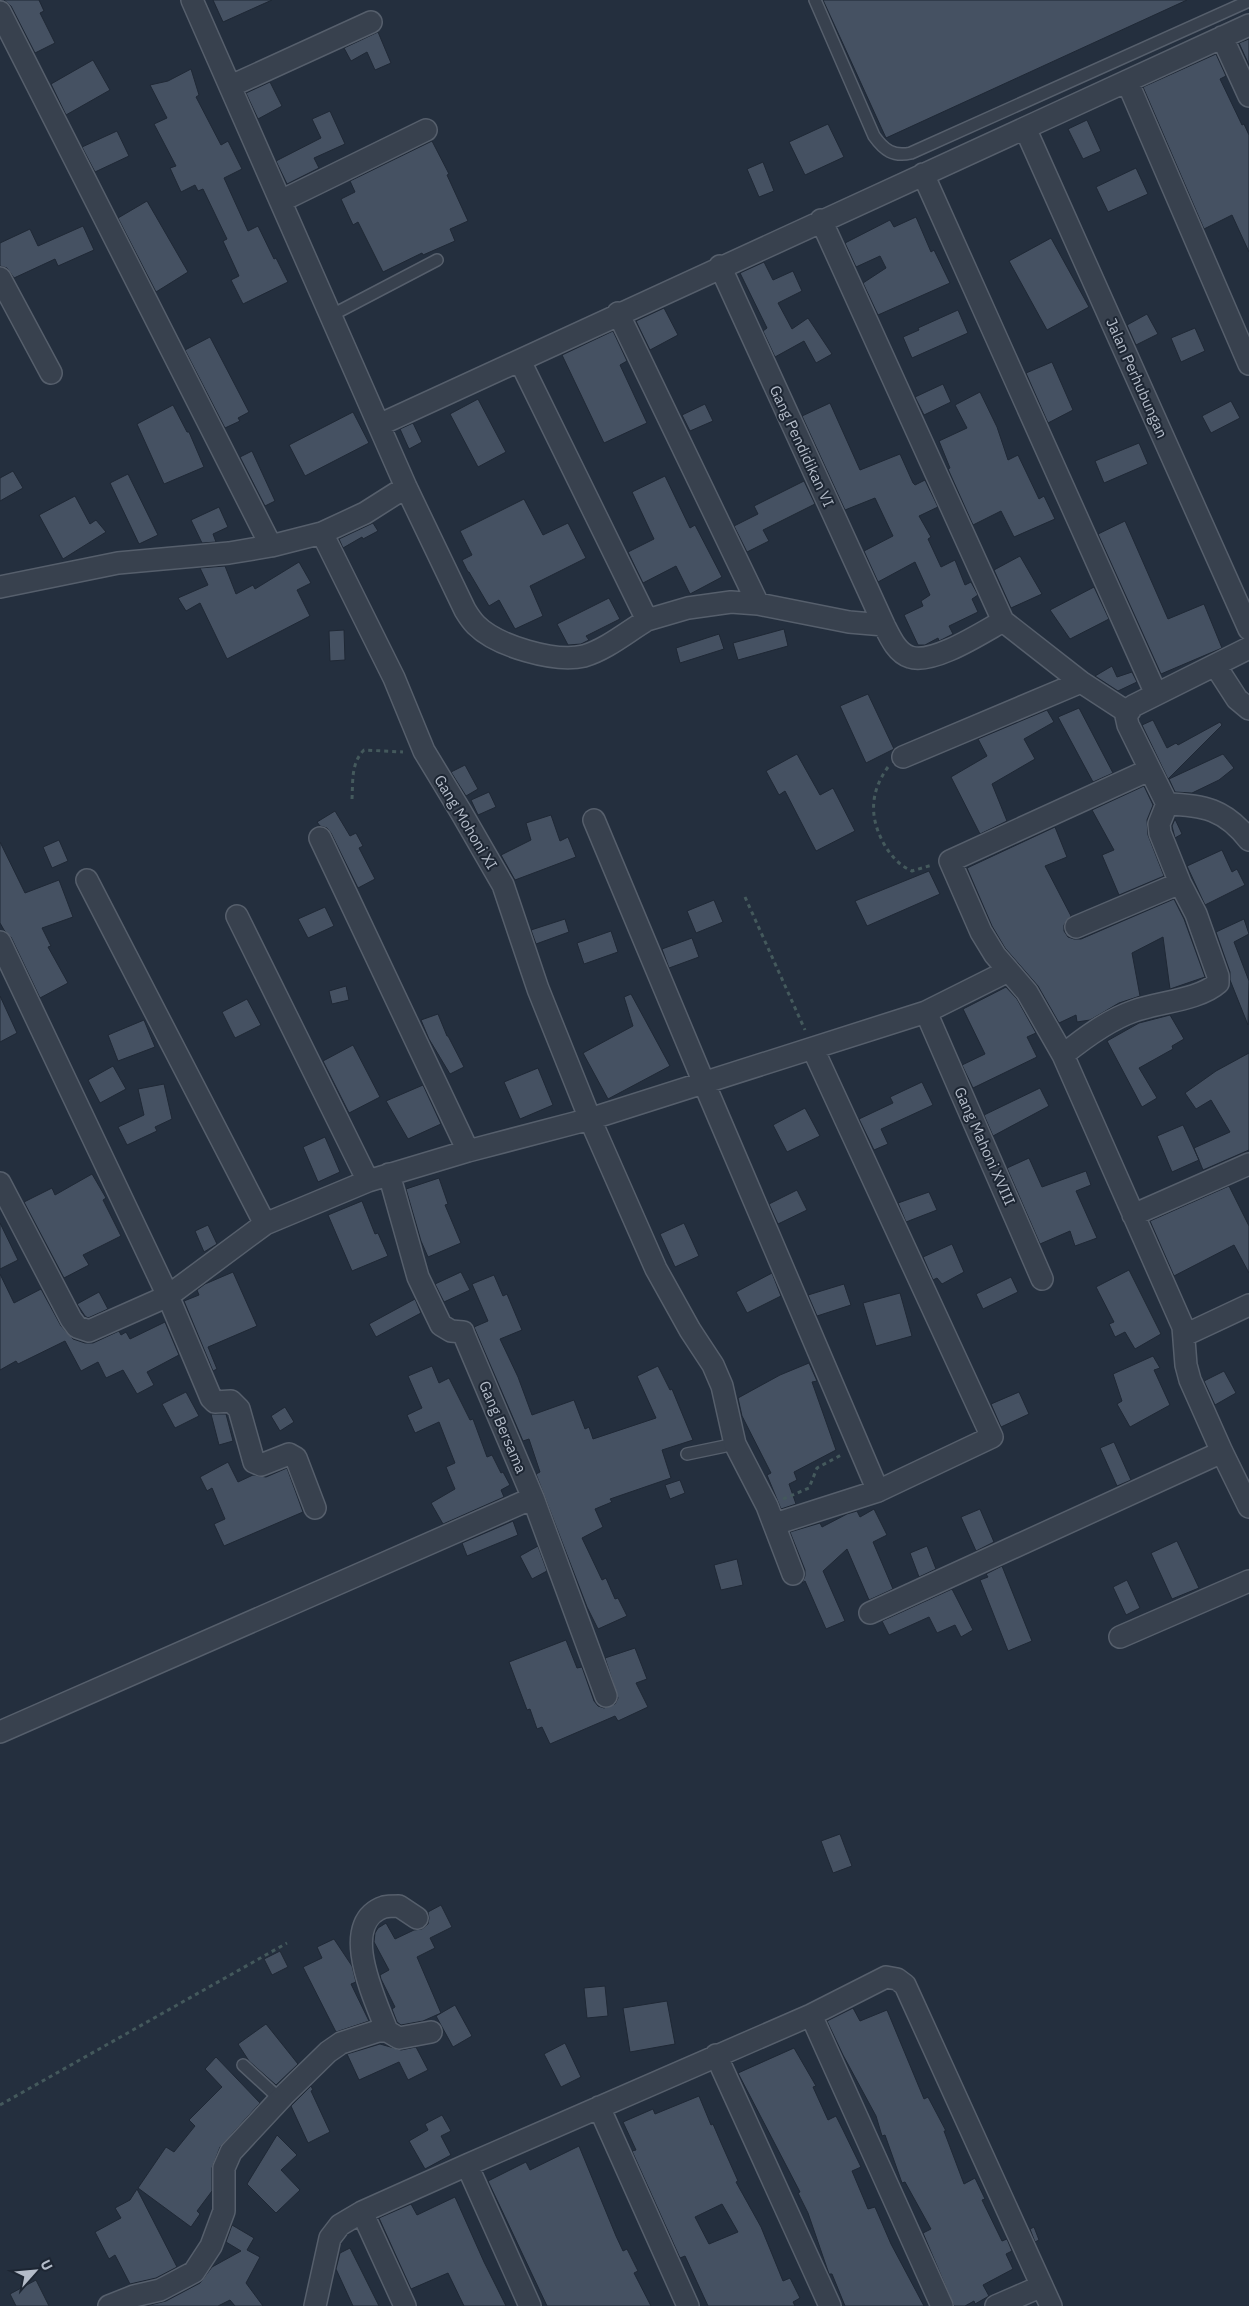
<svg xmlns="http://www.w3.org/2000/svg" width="1249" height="2306" viewBox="0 0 1249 2306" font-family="'IBM Plex Sans',sans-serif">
  <rect width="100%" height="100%" fill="#242f3e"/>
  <path fill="#455162" stroke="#1f2835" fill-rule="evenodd" d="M4,0H39L44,11L40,13L55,43L35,53L11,6Z
    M213,0H272L223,22Z
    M823,0H1187L886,138Z
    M378,32L391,63L375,70L367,52L351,61L344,48Z
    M1249,39V65L1239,43Z
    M1216,54L1226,76L1220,79L1242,125L1244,124L1249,135V252L1232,215L1204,229L1143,87Z
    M93,60L110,90L66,115L51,84Z
    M191,69L199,95L196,97L221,145L228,141L242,169L224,178L248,231L258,226L274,259L276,258L288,282L243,304L231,280L239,276L223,241L227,239L203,189L198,191L195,185L181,192L170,168L176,166L154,124L167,118L150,85L168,81Z
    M270,82L282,106L258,119L246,93Z
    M330,111L345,144L314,158L319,168L287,184L276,161L321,138L312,119Z
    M1087,120L1101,151L1083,159L1068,129Z
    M828,124L844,157L805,175L789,142Z
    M117,131L129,156L95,172L82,147Z
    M432,141L449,174L447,175L468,221L450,229L455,241L423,255L422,253L383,272L358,222L353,225L341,199L355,192L350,181Z
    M763,162L774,191L759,197L747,169Z
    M1136,168L1148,194L1108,212L1096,187Z
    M147,201L188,272L156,292L118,218Z
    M916,217L931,252L934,250L950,283L878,315L863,283L886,268L880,256L856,267L845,243L890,220L894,227Z
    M83,226L94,250L58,266L55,259L14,278L7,268L0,266V243L30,229L38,246Z
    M1051,238L1089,307L1047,330L1009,261Z
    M764,262L773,280L793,271L802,291L778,303L792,329L808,318L832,354L816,363L804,341L775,357L763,331L767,328L740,273Z
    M664,308L678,335L650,350L636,321Z
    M958,310L968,333L912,358L903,337L919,330L918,328Z
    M1147,314L1158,334L1136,345L1127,325Z
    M1195,328L1205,351L1181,362L1171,338Z
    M613,331L627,361L620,365L647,423L604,443L562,355Z
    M210,337L249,412L238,418L240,421L225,428L185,350Z
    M1052,362L1073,410L1048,423L1026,373Z
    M943,384L951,402L924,415L915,397Z
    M980,392L997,427L1008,460L1018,455L1039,499L1044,496L1055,519L1014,537L1001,511L973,525L948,469L950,468L939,441L967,428L955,405Z
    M478,399L506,452L478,467L450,414Z
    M1231,401L1240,418L1211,433L1202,416Z
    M830,403L860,470L900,454L913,483L915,485L925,480L938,507L919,516L931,537L928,539L941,567L955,560L965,585L971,582L978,595L972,599L978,612L949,626L953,634L939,641L938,638L925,645H918L904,615L923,606L921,601L930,595L915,562L878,582L864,551L893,536L875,498L845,510L802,416Z
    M705,404L713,421L690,431L682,415Z
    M173,405L187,432H189L204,467L164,484L137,424Z
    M353,412L369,443L305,476L289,445Z
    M413,423L422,442L409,449L400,429Z
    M1139,443L1148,464L1104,483L1095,461Z
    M252,451L275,501L265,506L240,457Z
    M13,471L23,488L0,501V478Z
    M128,474L158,535L139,544L110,483Z
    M665,476L690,528L695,525L722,577L690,594L676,566L643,583L628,552L654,539L632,492Z
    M804,481L815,504L763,530L769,541L747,552L734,526L758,514L754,506Z
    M75,496L90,524L96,520L106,532L63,559L39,515Z
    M524,499L543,535L568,523L586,558L530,586L543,616L515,629L499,600L489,606L469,572H468L462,560L472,555L460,531Z
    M219,507L228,527L213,534L216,542L202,543L191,520Z
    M1125,521L1168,619L1204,604L1222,648L1161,674L1098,534Z
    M373,523L378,531L363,539L362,537L343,548L339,539Z
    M1020,556L1042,594L1011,608L994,570Z
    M299,562L311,583L297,590L310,616L227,659L200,603L186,611L178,598L208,585L200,568L225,566L236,594L253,585L255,589Z
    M1094,587L1109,619L1070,639L1050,610Z
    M609,598L620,619L586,636L589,640L581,644L568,645L557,624Z
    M784,629L788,646L738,660L733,643Z
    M344,630L345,660L330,661L329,631Z
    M719,634L724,649L680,663L676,648Z
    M1112,666L1117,677L1132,672L1137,682L1118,691L1095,676Z
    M868,694L894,749L866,763L840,706Z
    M1079,708L1113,773L1093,782L1058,717Z
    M1047,710L1054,722L1024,739L1035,759L992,784L1007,821L980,834L951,777L987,756L978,739Z
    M1153,720L1167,748L1176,743L1178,745L1220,722L1222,725L1168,779L1142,725Z
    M797,754L820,795L833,788L855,831L816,851L785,791L779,795L766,771Z
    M1223,754L1234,768L1219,780L1192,793L1175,792L1169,779Z
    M465,765L478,789L466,796L451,772Z
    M1144,786L1153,805L1147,820L1148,835L1164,876L1119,895L1102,855L1114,850L1092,810Z
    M489,792L496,807L478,815L471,800Z
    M335,811L350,836L356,833L363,846L359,848L375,879L358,888L331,833L327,828L320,826L317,822Z
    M551,815L560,841L568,837L576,857L515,880L501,855L531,840L526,823Z
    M1175,819L1182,834L1175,838L1172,826Z
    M1055,827L1067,857L1045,866L1071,916L1064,925V931L1068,937L1074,939H1081L1174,899L1184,919L1205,977L1170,989L1163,937L1132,953L1140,996L1119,1003L1090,1020L1077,1022L1076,1015L1059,1023L1038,986L1005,948L992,926L967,868Z
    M59,840L68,861L52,868L43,847Z
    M0,842L25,893L59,880L73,917L42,928L51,946L48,947L68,983L40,998L11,937L4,930L0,923Z
    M1222,850L1232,872L1237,869L1245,885L1205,905L1187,866Z
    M929,871L940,894L867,926L855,901Z
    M714,900L723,922L696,933L687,911Z
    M325,907L334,926L308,938L298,919Z
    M565,919L569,932L536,944L531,930Z
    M1244,919L1249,934L1234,942L1249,981L1248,1025L1230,980V972L1216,932Z
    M611,931L618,952L584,964L577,943Z
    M692,938L699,957L669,968L662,949Z
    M346,986L349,1000L332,1004L329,991Z
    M1006,987L1017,999L1036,1033L1027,1037L1037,1057L973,1088L962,1065L985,1054L963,1009Z
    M631,994L670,1066L608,1099L583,1053L633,1026L624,997Z
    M0,996L17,1033L0,1042Z
    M247,999L261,1025L235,1038L222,1012Z
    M438,1014L447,1036H448L464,1067L450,1074L429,1039L421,1020Z
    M1170,1015L1184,1039L1172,1046L1173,1049L1139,1068L1157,1098L1142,1107L1107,1041L1139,1023Z
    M144,1020L155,1047L118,1061L108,1035Z
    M353,1045L380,1097L349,1113L323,1061Z
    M1249,1053V1150L1203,1170L1194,1148L1230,1132L1211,1100L1196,1109L1185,1093L1216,1071Z
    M113,1066L126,1089L100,1103L88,1080Z
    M538,1068L553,1105L520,1119L504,1082Z
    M922,1082L933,1105L881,1129L888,1144L874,1150L859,1119L893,1103L890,1097Z
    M164,1084L172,1119L155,1127L157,1131L127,1145L118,1127L144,1115L138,1089Z
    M423,1085L441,1124L408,1139L386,1101Z
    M1040,1088L1049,1106L993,1136L984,1115Z
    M805,1108L820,1136L787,1152L773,1125Z
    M1183,1125L1199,1160L1172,1172L1157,1136Z
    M325,1137L340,1172L318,1182L303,1147Z
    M1029,1158L1042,1187L1086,1171L1091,1185L1076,1191L1097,1238L1075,1246L1070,1231L1040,1244L1007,1168Z
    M92,1174L106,1198L103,1200L121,1236L83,1255L89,1265L64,1278L24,1202L52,1188L55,1195Z
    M439,1178L448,1204L445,1205L461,1243L428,1257L421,1241L406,1189Z
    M1229,1186L1249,1226V1273L1234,1245L1174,1276L1150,1221Z
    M797,1190L807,1210L778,1224L769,1204Z
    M929,1192L937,1210L906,1222L898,1203Z
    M362,1201L375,1234L378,1233L388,1256L352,1271L328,1215Z
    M0,1223L18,1260L0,1269Z
    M684,1223L699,1256L675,1267L660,1234Z
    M208,1225L217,1244L204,1252L195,1231Z
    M952,1244L964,1272L942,1284L937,1278L933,1280L923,1257Z
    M1129,1270L1161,1334L1135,1349L1125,1332L1115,1337L1109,1324L1114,1322L1096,1287Z
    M233,1272L257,1326L208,1347L217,1369L213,1371L184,1301L199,1295L197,1290L205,1284Z
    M461,1272L470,1290L444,1302L435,1284Z
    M772,1273L781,1296L747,1313L736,1292Z
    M0,1274L14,1303L41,1289L61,1326L73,1339L85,1343H93L119,1331L121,1335L126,1332L130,1339L165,1322L179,1355L147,1372L154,1385L137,1394L123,1370L106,1378L98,1362L81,1371L65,1341L18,1364L16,1361L0,1370Z
    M494,1275L503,1296L507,1294L522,1330L500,1339L518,1377L532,1415L574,1400L585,1429L589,1427L593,1439L656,1418L637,1376L658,1366L670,1390L672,1389L693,1440L662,1450L671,1478L610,1499L612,1502L595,1509L603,1527L582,1538L602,1580L606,1578L615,1599L618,1598L627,1616L598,1629L587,1607L536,1474L540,1472L529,1439L523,1441L474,1327L488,1321L472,1284Z
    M1011,1277L1018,1292L983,1309L976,1294Z
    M844,1284L851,1305L817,1316L808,1295Z
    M99,1292L108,1309L88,1318L85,1316L77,1304Z
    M900,1293L912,1336L876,1346L863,1303Z
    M415,1299L421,1313L376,1337L369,1324Z
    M1153,1356L1160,1368L1154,1370L1170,1405L1130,1427L1117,1404L1122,1401L1113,1374Z
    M809,1363L817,1381L812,1382L836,1450L794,1472L797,1480L789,1484L796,1504L781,1509L767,1475L771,1473L742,1416L738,1398L780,1375Z
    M432,1366L439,1383L449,1378L470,1420L473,1419L487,1457L492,1455L501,1473L503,1472L510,1485L501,1490L504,1497L443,1524L431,1503L455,1489L446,1467L455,1463L439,1422L415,1433L407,1415L422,1408L408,1376Z
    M1224,1371L1236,1393L1215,1405L1204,1381Z
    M186,1392L199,1416L175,1428L162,1404Z
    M1019,1392L1029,1414L1001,1427L991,1404Z
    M285,1407L294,1422L280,1431L271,1416Z
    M211,1414H226L233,1441L219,1445Z
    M1114,1442L1131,1480L1117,1486L1100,1448Z
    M228,1462L238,1482L253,1475L266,1477L287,1468L303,1512L224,1546L214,1524L225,1519L212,1488L207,1491L200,1477Z
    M680,1480L685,1493L670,1499L665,1485Z
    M874,1509L887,1535L873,1542L893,1589L869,1600L847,1549L823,1571L845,1621L826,1629L805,1581L802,1583L805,1576V1570L790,1532L820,1523L822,1527L847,1514L857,1511L860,1517Z
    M980,1509L994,1542L976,1551L961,1517Z
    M513,1521L518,1535L467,1556L462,1543Z
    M1177,1541L1199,1588L1172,1599L1151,1553Z
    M538,1546L547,1571L532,1579L520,1556Z
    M927,1546L936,1569L919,1577L910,1553Z
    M737,1559L743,1585L721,1590L714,1565Z
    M1002,1566L1032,1641L1008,1651L980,1580L988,1577L986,1574Z
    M1127,1580L1140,1608L1126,1615L1113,1587Z
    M952,1589L973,1630L961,1637L955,1625L937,1633L929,1617L889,1635L882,1621Z
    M566,1640L577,1668L582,1667L594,1701L598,1706L604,1708L615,1704L618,1698L605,1658L635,1648L647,1679L636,1683L648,1707L618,1721L615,1716L550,1744L542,1727L537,1729L530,1709L527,1710L509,1662Z
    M840,1834L852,1866L833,1873L821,1841Z
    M441,1905L452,1927L430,1938L435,1948L417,1957L441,2013L423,2021L401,2025L397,2022L392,2009L395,2007L381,1979L380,1975L389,1970L374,1942L375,1933L378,1928L386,1923L395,1939L414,1930L422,1929L428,1924L429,1918L428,1912Z
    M334,1939L352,1966L356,1982L351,1984L369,2021L336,2032L303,1967L322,1958L317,1947Z
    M280,1951L288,1967L272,1975L264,1959Z
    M605,1986L608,2016L587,2018L584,1988Z
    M667,2001L675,2044L630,2052L623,2008Z
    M455,2005L472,2036L453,2047L436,2016Z
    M853,2008L860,2021L887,2010L924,2099L928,2097L946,2131H944L964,2184L975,2178L985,2199L982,2200L1002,2241L1007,2239L1012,2251L1006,2254L1013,2269L983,2285L989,2296L975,2304L974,2301L965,2306H954L923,2233L931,2229L905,2182L902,2183L885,2135L882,2136L876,2116L843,2055L827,2021Z
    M266,2024L298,2064L276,2085L249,2061L238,2044Z
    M565,2043L581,2077L561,2087L544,2054Z
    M380,2044L401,2050L416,2047L428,2070L408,2080L399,2062L359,2080L347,2054Z
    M794,2048L816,2086L813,2087L828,2120L836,2116L843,2130L861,2167L852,2171L868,2209L875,2207L891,2244L924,2306H845L832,2274H829L808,2213L798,2193L800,2192L738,2073Z
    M216,2057L260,2103L220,2147L212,2168V2191L197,2211L200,2214L191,2227L138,2188L166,2147L174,2152L195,2126L189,2120L222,2087L205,2069Z
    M311,2086L313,2090L311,2091L330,2132L308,2143L291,2106Z
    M699,2096L711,2125L713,2124L722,2145L738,2181L736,2182L761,2227L783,2281L790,2278L800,2298L793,2302L795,2306H708L685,2256L680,2258L632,2151L636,2150L623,2122L653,2109L655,2114ZM722,2204L738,2232L709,2244L695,2217Z
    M442,2115L451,2131L441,2136L451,2155L425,2169L409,2141L428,2130L425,2124Z
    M277,2135L297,2155L281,2170L300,2190L276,2213L247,2184Z
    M579,2146L616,2236L623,2251L627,2249L638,2271L634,2273L651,2306H547L488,2181L526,2162L530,2170Z
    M137,2189L177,2267L156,2278L130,2284L115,2255L109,2259L95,2232L121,2218L115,2208L130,2200Z
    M455,2197L484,2262L506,2306H464L448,2273L411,2289L379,2218L411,2204L417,2215Z
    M232,2225L254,2238L247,2250L260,2257L246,2283L263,2306H235L230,2300L218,2306H146L166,2301L200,2283L212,2267L241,2251L226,2242Z
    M1034,2227L1039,2240L1035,2242L1030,2229Z
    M350,2248L379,2306H353L336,2269L340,2253Z
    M36,2280L49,2306H16L10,2294Z"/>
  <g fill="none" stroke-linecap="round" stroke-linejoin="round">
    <defs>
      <path id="service" d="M815,0L874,136C884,150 893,157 911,153L1249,1
        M332,315L437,260
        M687,1454L735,1444
        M243,2065L280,2099"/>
      <path id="minor" d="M192,0L406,487L465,610C468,615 472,621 476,625C497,646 555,663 584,656C607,649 627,632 647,620
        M0,12L271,546
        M1222,37L1249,96
        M1127,81L1249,364
        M231,86L371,22
        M1025,128L1249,629
        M923,174L1156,694
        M281,201L426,130
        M821,220L1003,621L1081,682L1127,712
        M720,266L884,625C890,637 897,653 910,657C933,665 983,632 1003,621
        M0,278L51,373
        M618,313L758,604
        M520,361L647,620L688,608L731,602L758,604L849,622L884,625
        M379,425L1249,25
        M322,533L394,678L424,751L461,812L503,885L538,989L590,1119L656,1269L690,1330L713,1365L722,1386L735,1444L767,1506L793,1574
        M0,587L118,563L229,553L271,546L322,533L365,513L406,487
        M1215,665L1237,699L1249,709
        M903,757L1081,682
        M1149,770L950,861L981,932L995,955L1027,992L1063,1055L1183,1327L1186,1365L1190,1380L1222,1452L1249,1507
        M1167,804C1203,805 1225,809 1249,840
        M594,820L704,1083L878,1491
        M320,838L468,1151
        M87,880L265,1224
        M237,916L368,1181
        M1076,927L1180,883
        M0,942L168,1296L211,1398L215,1402L231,1401L239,1409L254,1462L261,1465L289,1454L296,1458L315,1508
        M926,1012L1042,1279
        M1063,1055C1084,1038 1108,1020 1134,1011C1159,1002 1199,1000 1218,983V976L1196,914L1180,883L1160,833L1159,824L1167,804L1128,725L1126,716L1133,706L1249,648
        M389,1174L418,1277L441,1325L451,1331L463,1332L464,1335L533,1498L606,1696
        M0,1183L71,1319L77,1327L89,1331L168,1296L265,1224L368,1181L468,1151L590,1119L926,1012L1008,971
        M1133,1215L1249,1164
        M1185,1335L1249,1305
        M775,1524L878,1491L992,1437L813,1049
        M870,1613L1222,1452
        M1120,1637L1249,1581
        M0,1732L533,1498
        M811,2015L942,2306
        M387,2031C376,2001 337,1923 384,1907C388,1906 395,1906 399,1906L417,1918
        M716,2055L830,2306
        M599,2107L688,2306
        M467,2165L530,2306
        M362,2212L405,2306
        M109,2306L134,2296L160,2290L194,2272L211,2246L224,2211V2168L231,2152L283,2096L328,2052L341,2043L378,2031H387L399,2038L431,2032
        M315,2306L330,2238L340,2225L362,2212L467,2165L811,2015L886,1977L897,1979L905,1985L1051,2306
        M996,2306L1042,2286"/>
    </defs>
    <use href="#service" stroke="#565f6c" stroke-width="14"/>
    <use href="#minor" stroke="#565f6c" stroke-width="24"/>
    <path stroke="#44595c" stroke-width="3" stroke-dasharray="4 4" stroke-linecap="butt" d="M888,767C870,792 869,817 884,844C891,856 900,866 912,871L932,865
      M352,799C353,781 351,763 364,750L403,752
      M745,897L805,1030
      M783,1499L809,1488L817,1468L843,1454
      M0,2105L287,1943"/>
    <use href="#service" stroke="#38414e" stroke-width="11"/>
    <use href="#minor" stroke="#38414e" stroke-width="21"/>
  </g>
  <g text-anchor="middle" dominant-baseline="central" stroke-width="4" stroke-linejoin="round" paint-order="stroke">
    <g font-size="15" fill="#b4bcc9" stroke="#1d2633">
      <text transform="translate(1137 378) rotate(66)">Jalan Perhubungan</text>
      <text transform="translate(802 446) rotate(65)">Gang Pendidikan VI</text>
      <text transform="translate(466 822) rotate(59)">Gang Mohoni XI</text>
      <text transform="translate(985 1146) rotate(66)">Gang Mahoni XVIII</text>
      <text transform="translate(503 1427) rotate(67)">Gang Bersama</text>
    </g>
  </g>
  <g transform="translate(35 2271) rotate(63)" stroke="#1d2633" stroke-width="4" paint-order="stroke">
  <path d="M0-4L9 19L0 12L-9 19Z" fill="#b4bcc9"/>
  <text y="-8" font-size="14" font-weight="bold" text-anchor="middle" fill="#b4bcc9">U</text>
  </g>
</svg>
